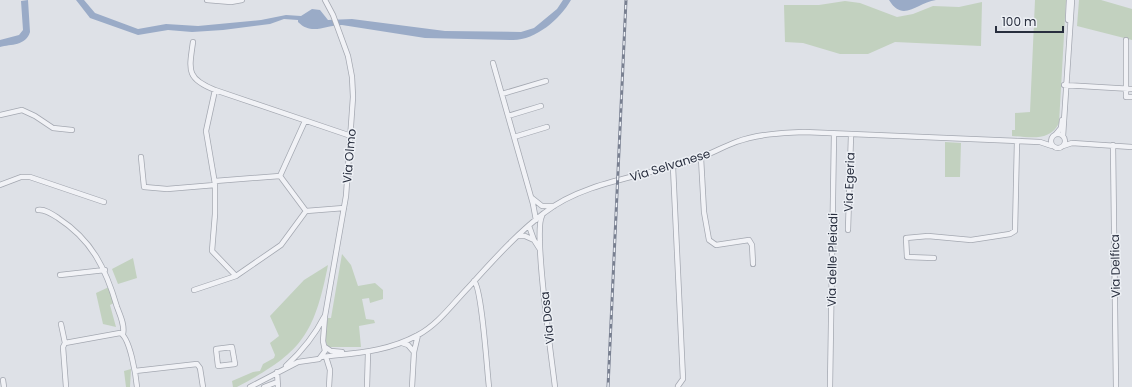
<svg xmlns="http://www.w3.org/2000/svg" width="1132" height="387" viewBox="0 0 1132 387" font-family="Poppins,sans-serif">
  <rect width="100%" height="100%" fill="#dee1e7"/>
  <path fill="#c2d1bf" d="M1035,0H1066L1059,123C1050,142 1029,137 1012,136V130H1015V113L1030,112Z
    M1079,0H1101L1132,9V40L1077,26Z
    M845,1L860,3L897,17L913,14L933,6L959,7L982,2L981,46L895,42L868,54H840L803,43L785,42L784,5H819Z
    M945,142L961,143L960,177H945Z
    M342,254L351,265L358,286L375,283L383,290V299L370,303L369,298L362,299L366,319L374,320L375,323L359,326L361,347H329C322,341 326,327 328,318H331Z
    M133,258L137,278L118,284L112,269Z
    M328,265C314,336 301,353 237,387H233L232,381L253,372L260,371L263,364L274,358L275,355L270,343L279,336L270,316L304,280Z
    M109,287L114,303L110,305L116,327L103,324L96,293Z
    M131,369L130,387H126L124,371Z"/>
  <path fill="#9aabc7" d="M28,0L30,32C26,46 11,44 0,47V40L19,35L23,30L21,1Z
    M76,0H84L95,13L138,29L166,24L198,26L261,20L286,15L301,16L312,9L320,10L328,20L352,19L445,31L521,32L534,28L557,9L563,0H571C560,19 536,40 513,40L425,38L342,25C325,25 312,36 298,22V20L284,19L270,24L223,30L192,32L168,30L138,35L90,18Z
    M889,0H936C916,3 903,23 889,0Z"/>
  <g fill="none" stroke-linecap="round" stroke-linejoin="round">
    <defs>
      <path id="minor" d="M207,0L231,2L242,0
        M1068,20L1069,0
        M1126,40V97H1132
        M193,42C189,70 186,79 215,90
        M493,63L533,204L536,220
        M1064,85L1132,89
        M502,94L546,81
        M0,115L22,110L35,116L53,128L72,130
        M508,116L541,106
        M1051 141a7 7 0 1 1 14 0a7 7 0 1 1-14 0Z
        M1056,134L1061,128L1062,120
        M1063,136L1072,0
        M514,137L547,127
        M1113,145L1116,387
        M1063,146L1072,143L1132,147
        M141,157L144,187L167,189L215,185
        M701,158L704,212L709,240L716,245L749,240L752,245L753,264
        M673,167L683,379L678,386
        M280,176L305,121
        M215,181L280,176L306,211
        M0,185L21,177H30L104,202
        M532,198L542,206H554
        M344,208L306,211L281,245L236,276L212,251L215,214V184L206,131L215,90L351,136
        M38,210C45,209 52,214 58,218C92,240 106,269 117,307C120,315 125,325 123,334
        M542,216C533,232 552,360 555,387
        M529,226L534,240L539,248
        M848,230L851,135
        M519,236H525L534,240
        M934,258L907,257L906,238L928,236L971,240L1010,234L1015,231L1017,141
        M60,275L105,270
        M474,281C482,288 487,371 489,387
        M194,290L236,276
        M61,324L65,343
        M402,343L408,345L414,352
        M232,347L235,364L218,366L216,349Z
        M325,347L331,351L342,352
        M321,357C355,353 387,352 418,335C437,325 451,306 466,290C490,264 515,235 544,213C583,182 641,177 688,162C705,157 720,148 736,142C758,134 781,133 804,132L1040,142L1052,146
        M326,357L330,370L329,387
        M286,366C302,351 314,337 324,317
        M135,371L197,364L200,368L203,387
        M277,372L278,387
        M3,380L4,387
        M66,387L63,347L65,343L120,333C130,337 136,376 137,387
        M250,387L298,362L319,359L325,351L323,341L325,316L346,196L353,97L352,77L348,56L333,15L325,0
        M264,387L277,382
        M367,387L368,353
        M412,387L414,352L418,335
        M830,387L834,134"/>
    </defs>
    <use href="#minor" stroke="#a4a8b1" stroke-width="6"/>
    <use href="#minor" stroke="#f1f2f6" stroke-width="4.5"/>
    <defs>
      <path id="rail" d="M608,387L626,0"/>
    </defs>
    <use href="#rail" stroke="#787f90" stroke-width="3"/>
    <use href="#rail" stroke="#edf0f5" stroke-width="1.5" stroke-dasharray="4.5" stroke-linecap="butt"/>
  </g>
  <g text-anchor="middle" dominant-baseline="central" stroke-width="3" stroke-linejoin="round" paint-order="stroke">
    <g font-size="12" fill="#282e3e" stroke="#edf0f5">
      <text transform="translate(349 156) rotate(-85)">Via Olmo</text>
      <text transform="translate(670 165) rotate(-17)">Via Selvanese</text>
      <text transform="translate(849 182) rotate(-88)">Via Egeria</text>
      <text transform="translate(832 260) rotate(-89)">Via delle Pleiadi</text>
      <text transform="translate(1115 266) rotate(-91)">Via Delfica</text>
      <text transform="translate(547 318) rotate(-96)">Via Dosa</text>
    </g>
  </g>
  <path d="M996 26v6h67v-6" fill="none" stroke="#282e3e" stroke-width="2"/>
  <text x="1002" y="26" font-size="12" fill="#282e3e" stroke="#edf0f5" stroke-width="3" paint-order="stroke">100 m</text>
</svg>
